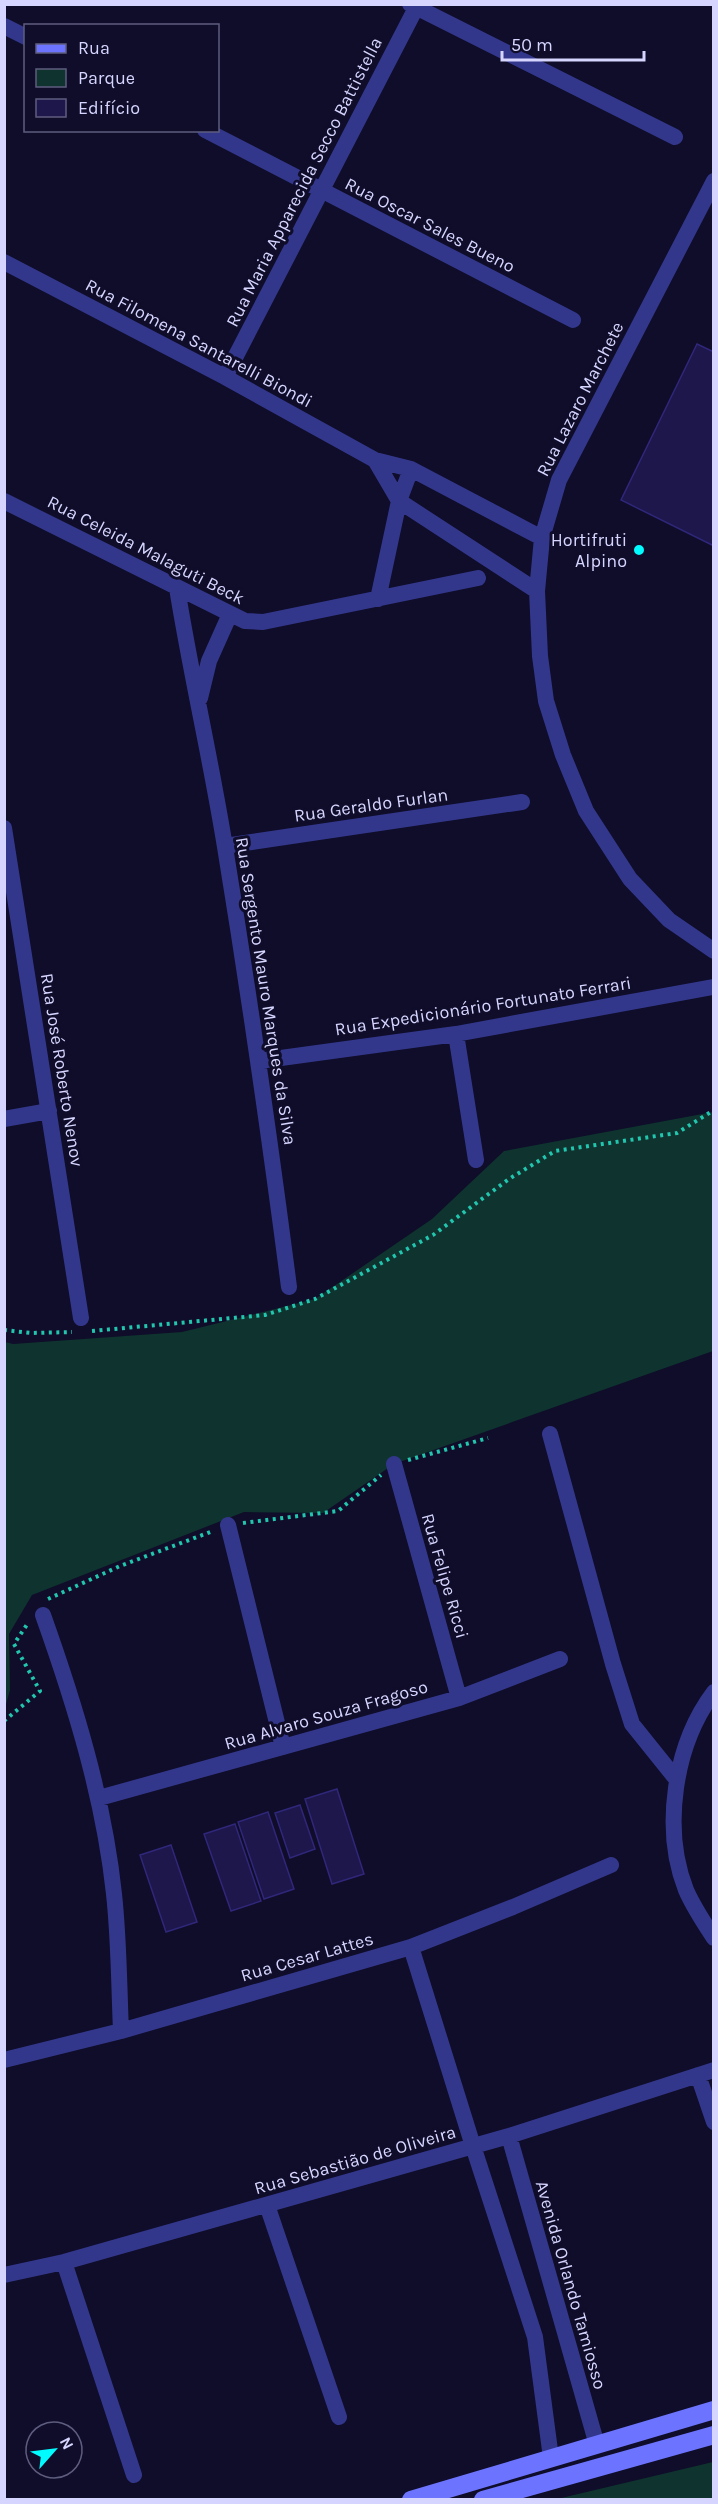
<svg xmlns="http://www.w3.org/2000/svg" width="718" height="2504" viewBox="0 0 718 2504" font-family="Karla,sans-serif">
  <rect width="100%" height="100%" fill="#0f0d29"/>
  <path fill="#0f332f" d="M713,1112V1351L394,1464L323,1513L244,1512L32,1595L9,1634L10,1690L5,1708V1342L13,1344L182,1332L315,1299L432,1219L504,1151Z
    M713,2462V2499H557Z"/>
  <path fill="#1d174c" stroke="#30277a" stroke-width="1.5" d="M697,344L714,352V546L621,500Z
    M337,1789L364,1874L332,1884L305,1799Z
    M300,1805L315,1849L290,1858L275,1813Z
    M268,1812L294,1889L264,1899L238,1822Z
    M235,1824L261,1901L231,1911L204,1834Z
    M171,1845L197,1922L166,1932L140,1855Z"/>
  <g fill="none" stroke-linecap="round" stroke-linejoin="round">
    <path stroke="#22c5ae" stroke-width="4" stroke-dasharray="3 4.5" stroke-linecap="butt" d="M4,1330L31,1333L72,1332
      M92,1331L265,1315L315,1299L433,1235L509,1179L555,1151L677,1133L714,1110
      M408,1460L488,1438
      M243,1523L338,1511L381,1475
      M48,1599L120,1566L213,1531
      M4,1721L40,1691L14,1644L28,1623"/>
    <path stroke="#33378c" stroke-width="16" d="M410,4L675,137
      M4,26L26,37
      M205,130L573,320
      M714,181L559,480L542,538L537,591L540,656L546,701L563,755L586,811L630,879L669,920L714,951
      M4,262L225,377L375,460L411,469L542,538
      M225,377L418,4
      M375,460L399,501L537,591
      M4,501L245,621L263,622L478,578
      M177,588C191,675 211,760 225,847C249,994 270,1140 289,1287
      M378,599L399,501L411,469
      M200,698L209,661L230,614
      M4,828L81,1318
      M225,846L522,802
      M456,1034L476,1160
      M259,1061L456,1034L713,987
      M4,1119L49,1111
      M550,1434L613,1664L632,1724L677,1780
      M394,1464L459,1698
      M228,1525L283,1747
      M43,1615C75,1705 104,1799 114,1894C119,1939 119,1986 121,2031
      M714,1692C674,1745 662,1829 686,1890C693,1906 704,1923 714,1938
      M99,1798L459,1698L560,1659
      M411,1947L473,2146L535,2337L551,2458
      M4,2060L121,2031L411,1947L513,1907L611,1865
      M698,2075L714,2122
      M509,2136L597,2445
      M267,2205L339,2417
      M64,2262L134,2475
      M4,2275L64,2262L509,2136L714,2070"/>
    <path stroke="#6c74ff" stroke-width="18" d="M411,2500L714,2410
      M483,2500L714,2435"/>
  </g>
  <circle fill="#01fbff" stroke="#0f0d29" stroke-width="2" cx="639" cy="550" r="6"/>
  <g text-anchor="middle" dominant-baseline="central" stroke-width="6" stroke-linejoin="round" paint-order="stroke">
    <g font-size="18" fill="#d6d5ff" stroke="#0f0d29">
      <text transform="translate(304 182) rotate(-63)">Rua Maria Apparecida Secco Battistella</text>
      <text transform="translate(430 225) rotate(27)">Rua Oscar Sales Bueno</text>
      <text transform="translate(199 343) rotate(28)">Rua Filomena Santarelli Biondi</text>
      <text transform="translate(580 399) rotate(-63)">Rua Lazaro Marchete</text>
      <text transform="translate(146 550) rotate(27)">Rua Celeida Malaguti Beck</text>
      <text transform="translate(371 805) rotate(-8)">Rua Geraldo Furlan</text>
      <text transform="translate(266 991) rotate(81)">Rua Sergento Mauro Marques da Silva</text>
      <text transform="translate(483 1006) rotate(-9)">Rua Expedicionário Fortunato Ferrari</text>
      <text transform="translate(62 1070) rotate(81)">Rua José Roberto Nenov</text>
      <text transform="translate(445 1576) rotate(74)">Rua Felipe Ricci</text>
      <text transform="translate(326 1715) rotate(-16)">Rua Alvaro Souza Fragoso</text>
      <text transform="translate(307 1957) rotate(-16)">Rua Cesar Lattes</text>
      <text transform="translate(355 2160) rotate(-16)">Rua Sebastião de Oliveira</text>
      <text transform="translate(571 2285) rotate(74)">Avenida Orlando Tamiosso</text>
    </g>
    <g font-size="18" fill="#d6d5ff" stroke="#0f0d29" text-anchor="end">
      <text x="627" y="540">Hortifruti<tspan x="627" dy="21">Alpino</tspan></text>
    </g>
  </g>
  <rect width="718" height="2504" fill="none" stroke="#d6d5ff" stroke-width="12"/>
  <rect x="24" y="24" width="195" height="108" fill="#0f0d29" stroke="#5f5d7f" stroke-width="1.5"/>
  <rect x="36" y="44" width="30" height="9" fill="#6c74ff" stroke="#5f5d7f" stroke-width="1.5"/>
  <text x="78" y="54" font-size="18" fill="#d6d5ff">Rua</text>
  <rect x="36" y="69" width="30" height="18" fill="#0f332f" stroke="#5f5d7f" stroke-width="1.5"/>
  <text x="78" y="84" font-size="18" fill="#d6d5ff">Parque</text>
  <rect x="36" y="99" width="30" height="18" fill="#1d174c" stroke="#5f5d7f" stroke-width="1.5"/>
  <text x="78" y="114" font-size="18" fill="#d6d5ff">Edifício</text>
  <g transform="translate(54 2450) rotate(62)"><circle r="28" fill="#0f0d29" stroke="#5f5d7f" stroke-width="1.5"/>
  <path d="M0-4.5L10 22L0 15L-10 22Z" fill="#01fbff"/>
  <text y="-9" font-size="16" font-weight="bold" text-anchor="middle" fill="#d6d5ff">N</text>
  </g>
  <path d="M502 51v9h142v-9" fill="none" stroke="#d6d5ff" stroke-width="3"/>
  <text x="511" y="51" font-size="18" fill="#d6d5ff" stroke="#0f0d29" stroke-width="4.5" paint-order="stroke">50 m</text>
</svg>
